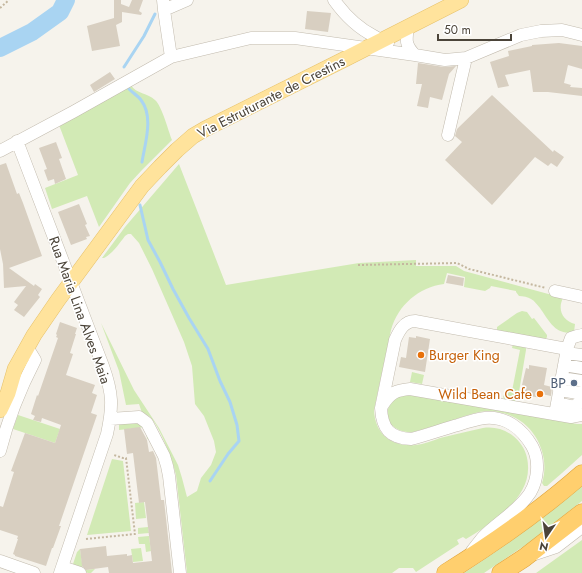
<svg xmlns="http://www.w3.org/2000/svg" width="582" height="573" viewBox="0 0 582 573" font-family="Jost,sans-serif">
  <rect width="100%" height="100%" fill="#f6f3ec"/>
  <path fill="#d2eab5" d="M131,85C136,94 148,93 155,100C162,106 168,130 172,140L142,170L130,183L99,227L87,196L52,209L45,188L78,175L59,125Z
    M179,164L226,285L359,263L416,260V266H456L464,271L563,298C557,310 563,321 575,324L574,332C556,336 549,321 540,308C537,305 535,301 531,299C528,297 523,296 519,296L516,292V291L491,286L490,288L485,291L464,287L465,277L447,273L444,284C419,287 398,305 391,330L374,410C375,435 392,447 416,445C424,444 432,441 440,438C454,435 468,431 483,428C497,426 511,431 520,443C525,449 528,458 528,466C530,499 491,524 466,539L463,537L457,540L459,544L416,572L413,568H399L392,573H187L176,475C173,461 160,427 150,417C148,415 144,414 142,413L139,404L126,405L119,371L101,323L134,390L159,428L178,465L182,478L187,497L197,491L201,478L211,465L216,452L214,441L204,416L195,404L192,366L184,342L152,269L139,243L131,234H128L125,236C119,244 113,253 104,258H102L125,227Z
    M522,311L527,312L532,319L534,318L547,335V337L545,340L497,330V327L517,313Z
    M513,344L526,347V350L518,398L515,401L505,400L503,397L504,394L512,391L520,350L512,348Z
    M412,372L424,375L422,384L410,382Z
    M413,394L577,424H582V455L562,473L547,486H544L542,483C547,467 544,450 535,436C525,420 505,410 486,411C477,412 468,415 459,418C444,423 428,428 413,432C394,434 378,417 393,401C394,400 396,397 397,397C401,395 408,395 413,394Z
    M18,415L60,429L55,443L13,429Z
    M136,420C144,422 152,430 149,438L147,439L146,427L119,430V421Z
    M112,459L123,461L131,531L87,535Z
    M582,486V501L563,516L527,544L484,573H464C505,546 545,518 582,486Z
    M144,502L146,518L136,519L135,503Z
    M148,527L149,533L138,534V528Z
    M149,536L151,551L146,552L145,544H139L138,537Z
    M582,540V573H536Z
    M141,548L143,561L133,562L131,549Z
    M80,549L83,570L95,569L91,573H88L72,567L77,552Z"/>
  <g fill="none" stroke-linecap="round" stroke-linejoin="round">
    <path stroke="#a9d4f2" stroke-width="3" d="M124,67L144,36L155,14
      M129,89C133,93 138,96 141,100C154,117 145,143 142,162
      M140,205L148,240L160,262L173,289L189,318L208,349L220,381L230,402L237,425L239,441L228,454L210,481"/>
    <path stroke="#a9d4f2" stroke-width="18" d="M0,48L32,32L60,12L66,0"/>
  </g>
  <path fill="#d8cfc1" d="M114,0H121V4L129,7L132,0H143L139,11L142,13L141,15L122,12V22L116,25L120,46L92,51L87,26L114,18Z
    M307,11L331,13L328,32L305,29Z
    M559,43L582,46V69L568,65L564,83L571,85L570,87L582,88V96L548,92H533L530,70L505,75L509,86L498,88L490,62L509,56L508,51L532,46V45Z
    M418,63L444,67L456,66L449,74L442,100L430,97L428,108L417,106L422,84H416Z
    M110,72L115,79L94,92L90,85Z
    M492,95L553,152L554,150L564,157L557,167L551,163L548,166L535,157L492,205L445,160L462,142L455,136L457,129Z
    M56,142L62,158L59,159L66,179L55,184L54,179L48,181L44,170L47,169L39,148Z
    M6,163L17,194L19,193L23,203L42,256L9,268L34,286L35,284L42,289L38,295L40,297L24,317L14,310L18,305L14,302L26,286L4,288L3,263V264L0,249V165Z
    M79,204L87,224L85,225L90,236L86,237L87,239L71,245L58,212Z
    M448,275L464,278L463,286L446,283Z
    M60,322L77,328L75,334H76L70,353L73,354L66,375L95,385L92,393L97,395L91,413L97,415L59,526H61L53,548H52L46,566L15,556V555L13,554L18,539H17L18,536L0,530V506L3,507L14,472L11,471L25,433L55,443L61,425L42,418L41,422L33,420L35,416L31,414L37,395L38,396L58,338L56,337L57,335L56,334Z
    M416,336L430,339L425,372L399,367L401,357L406,358L409,337L416,338Z
    M529,365L547,368L544,385L552,387L551,396L542,394L541,398L524,395L526,386L522,385L526,368L529,369Z
    M140,427L147,440L149,452L153,451L156,458L161,500H164L172,573H109L108,567L86,570L82,566L80,549L106,546L107,556L127,554V556L132,555L133,563L152,561L145,502L139,503L133,453L127,454L124,429Z"/>
  <g fill="none" stroke-linecap="round" stroke-linejoin="round">
    <defs>
      <path id="minor" d="M163,0L164,10L187,0
        M334,0C344,14 358,28 374,36C378,39 384,40 388,43
        M164,10L171,57
        M408,27C406,40 405,45 415,55
        M448,135L466,58
        M17,141L103,366C113,394 113,406 107,434L60,573
        M0,151L73,112L171,57L251,38H295L415,55L445,60L466,58L521,35L541,31L562,30L582,35
        M555,291L582,297
        M566,353L582,355
        M564,365L582,368
        M561,378L582,381
        M559,390L578,393L582,389
        M557,403L576,407L582,396
        M382,406C390,393 396,390 410,389L571,417L582,415
        M555,414L567,349L571,338L577,336L582,335
        M110,419L139,417L147,423L164,456L167,466L169,476L180,573
        M0,451C8,419 20,389 35,360L27,347
        M472,551C475,547 479,542 483,537C498,522 518,511 530,493C538,480 540,460 532,446C522,429 506,416 485,418C476,419 467,422 458,425C443,429 427,435 411,439C390,438 382,429 381,408L395,340C399,331 404,321 415,321L567,349
        M535,554L556,547L582,527
        M0,561L34,573
        M62,567L80,573"/>
      <path id="major" d="M0,410L8,393L15,369L34,335L58,300L142,186L160,167L177,150L193,136L205,129L347,58L461,0"/>
      <path id="highway" d="M446,573C494,543 540,511 582,474
        M501,573L524,558L582,513"/>
    </defs>
    <use href="#minor" stroke="#c2bbae" stroke-width="13"/>
    <use href="#major" stroke="#e6c16a" stroke-width="16"/>
    <use href="#highway" stroke="#e0a43c" stroke-width="19"/>
    <path stroke="#c4b79f" stroke-width="2" stroke-dasharray="2 2" stroke-linecap="butt" d="M0,8L9,0
      M358,265L457,263L469,269L546,288
      M86,539L135,534L126,458H123L114,455"/>
    <use href="#minor" stroke="#fff" stroke-width="12"/>
    <use href="#major" stroke="#ffe39c" stroke-width="15"/>
    <use href="#highway" stroke="#ffcf6e" stroke-width="18"/>
  </g>
  <g fill="#e8710a" stroke="#fff" stroke-width="1.5">
    <circle cx="421" cy="355" r="4"/>
    <circle cx="540" cy="394" r="4"/>
  </g>
  <circle fill="#5c6f8a" stroke="#fff" stroke-width="1.5" cx="574" cy="383" r="4"/>
  <g text-anchor="middle" dominant-baseline="central" stroke-width="3" stroke-linejoin="round" paint-order="stroke">
    <g font-size="14" fill="#4b4439" stroke="#fff">
      <text transform="translate(271 97) rotate(-27)">Via Estruturante de Crestins</text>
      <text transform="translate(80 310) rotate(70)">Rua Maria Lina Alves Maia</text>
    </g>
    <g font-size="14" fill="#c56008" stroke="#fff" text-anchor="start">
      <text x="429" y="355">Burger King</text>
      <text x="532" y="394" text-anchor="end">Wild Bean Cafe</text>
    </g>
    <g font-size="14" fill="#4e5e75" stroke="#fff" text-anchor="end">
      <text x="566" y="383">BP</text>
    </g>
  </g>
  <g transform="translate(546 537) rotate(193)" stroke="#ffffff" stroke-width="3" paint-order="stroke">
  <path d="M0-3L7 15L0 10L-7 15Z" fill="#4b4439"/>
  <text y="-6" font-size="11" font-weight="bold" text-anchor="middle" fill="#4b4439">N</text>
  </g>
  <path d="M438 34v6h73v-6" fill="none" stroke="#4b4439" stroke-width="2"/>
  <text x="444" y="34" font-size="12" fill="#4b4439" stroke="#ffffff" stroke-width="3" paint-order="stroke">50 m</text>
</svg>
